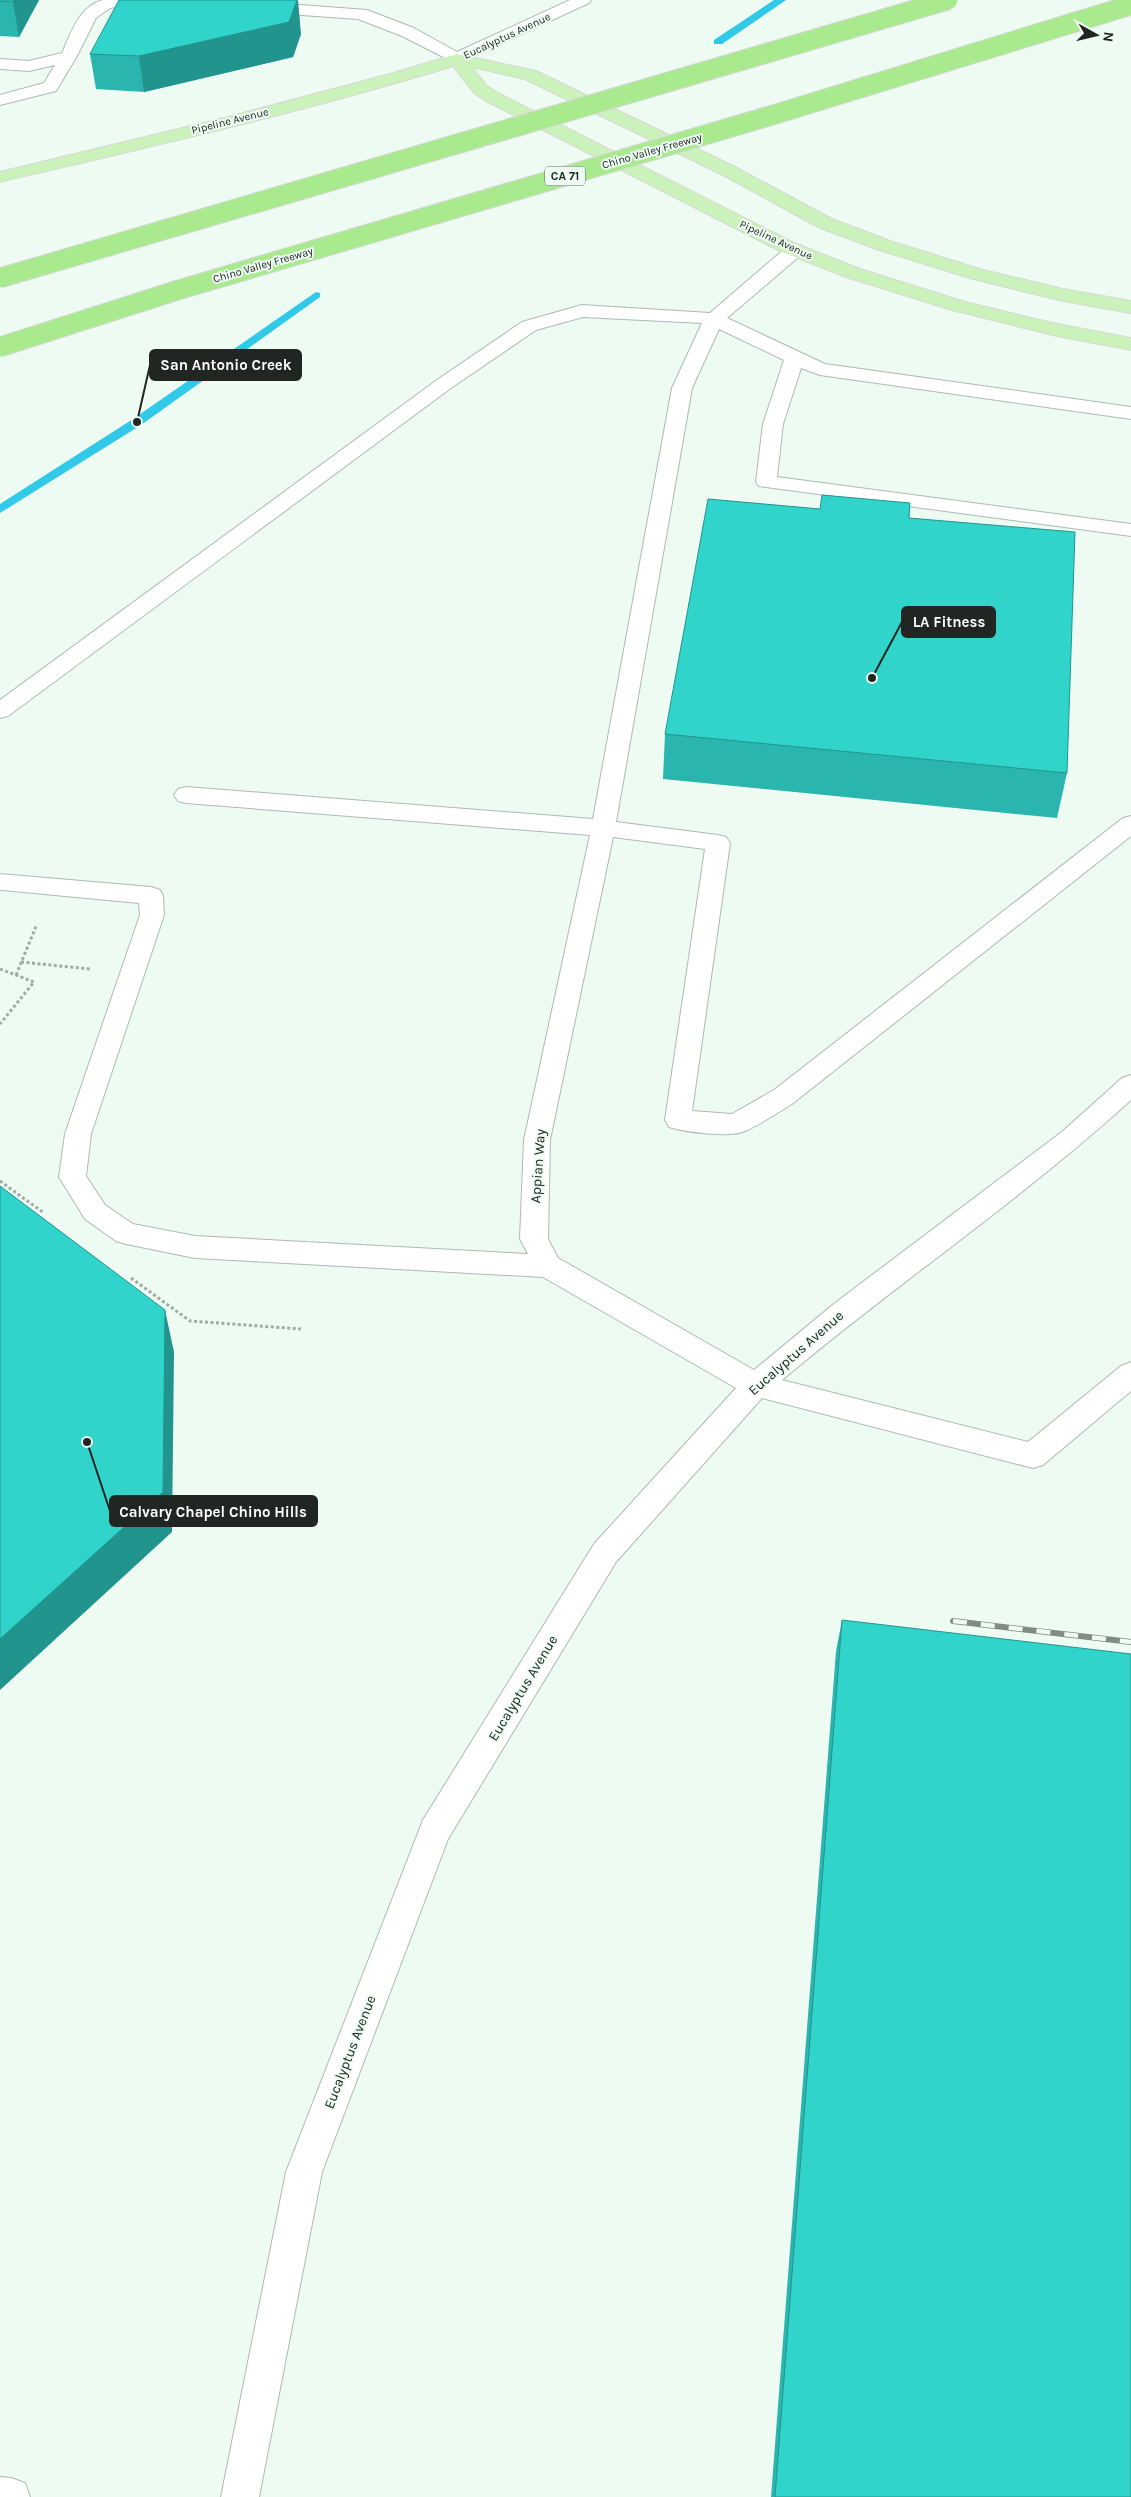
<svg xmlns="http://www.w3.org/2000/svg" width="1131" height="2497" viewBox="0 0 1131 2497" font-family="Karla,sans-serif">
  <rect width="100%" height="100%" fill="#edfbf3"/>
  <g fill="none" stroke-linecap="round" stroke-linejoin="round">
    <path fill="#30c9e8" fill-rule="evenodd" d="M774,0H786L722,44H714V40Z
      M316,292L320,293V297L141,425L0,513V504L133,419Z"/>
    <defs>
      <path id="minor" d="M103,0H140L138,3L110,8L96,18L77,56L56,91L0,105V95L44,83L55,65L29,71L0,69V59L29,61L62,53C71,33 79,6 103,0Z
        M570,0H591L589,3L457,64L402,36L358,19L260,12L254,11L252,7L254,3L260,2L367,10L414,28L457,52Z
        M795,244L802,246L804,250L802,254L727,318L825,364L1131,407V419L820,375L801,368L783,424L777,477L1131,524V536L759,486L756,482L763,424L784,360L719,329L692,388L616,822L718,835L726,837L730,843L692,1111L732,1114L774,1090L1123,818L1131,816V836L792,1104C777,1113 761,1124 745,1131C730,1138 685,1132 669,1127L665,1120L705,849L613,837L550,1140L548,1239L558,1258L754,1370L835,1303L1063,1131L1122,1078L1131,1075V1100C1021,1200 896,1284 782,1380L1028,1442L1121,1366L1131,1362V1391L1043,1465L1033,1468L762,1398L616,1562L448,1839L322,2172L259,2497H221L286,2172L423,1820L594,1544L736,1388L543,1277L195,1258L126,1244L116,1241L85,1219L59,1177L65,1134L140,915L139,903L2,890H0V874L151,887L160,890L163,896L164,915L91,1134L86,1176L105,1205L133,1224L195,1236L528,1254L520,1239L524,1140L590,835L186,803L178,801L174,795L178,789L186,787L593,819L672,388L702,323L583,317L536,330L451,388L8,716L0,718V700L437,380L522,322L582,305L710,313L788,246Z
        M0,2477L11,2478L25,2483L30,2497H0Z"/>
      <path id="major" d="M457,54L536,71L735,167L832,219L890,241L983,270L1063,289L1131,301V313L1063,301L970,278L876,249L818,227L723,175L525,79L472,67L486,85L498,93L794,243L860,269L965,302L1057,324L1131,338V350L1057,336L952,310L846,277L780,251L486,101L474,93L453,66C304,112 152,146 0,182V172L232,116L390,74Z"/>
    </defs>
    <use href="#minor" stroke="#acbab3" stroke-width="2"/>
    <use href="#major" stroke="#d7d8d7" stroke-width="2"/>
    <path stroke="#a1aba5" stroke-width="3" stroke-dasharray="3 2.5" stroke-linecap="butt" d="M21,962L90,969
      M0,969L34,982L0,1024
      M16,975L37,924
      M0,1181L44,1213
      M131,1278L190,1321L301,1329"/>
    <use href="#minor" fill="#fff" fill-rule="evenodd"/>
    <use href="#major" fill="#ccf2bc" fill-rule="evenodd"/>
    <defs>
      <path id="rail" d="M953,1621L1131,1642"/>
    </defs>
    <use href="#rail" stroke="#828b86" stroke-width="6"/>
    <use href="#rail" stroke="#edfbf3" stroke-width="4.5" stroke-dasharray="14" stroke-linecap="butt"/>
    <defs>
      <path id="highway-bridge" d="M0,278L948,0
        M0,347L178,290L776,114L1131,5"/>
    </defs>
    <use href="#highway-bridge" stroke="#d7d8d7" stroke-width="21" stroke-linecap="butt"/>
    <use href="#highway-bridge" stroke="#aaea8f" stroke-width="19"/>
  </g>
  <path fill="#2ab6af" d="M0,0H39L19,37L0,36Z
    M301,34L293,57L144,92L96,89L90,54Z
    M909,518L1067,773L1057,818L663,779L665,734Z
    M842,1620L1131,2497H771L836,1651Z"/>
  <path fill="#22948e" d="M14,0H39L19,37L13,2Z
    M298,0L301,34L293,57L144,92L139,56Z
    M165,1310L174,1352L172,1532L0,1690V1639Z"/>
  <path fill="#31d4cb" stroke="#22948e" d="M0,0H14L13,2L0,1Z
    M119,0H297L289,22L139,56L90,54Z
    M822,495L910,503L909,518L1075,532L1067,773L665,734L708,499L820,509Z
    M0,1186L165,1310L163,1492L0,1639Z
    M842,1620L1131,1654V2497H775Z"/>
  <g text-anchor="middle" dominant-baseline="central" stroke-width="4" stroke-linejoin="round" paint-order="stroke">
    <g font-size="11" fill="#212623" stroke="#edfbf3">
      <text transform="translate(507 36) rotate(-25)">Eucalyptus Avenue</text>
      <text transform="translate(230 121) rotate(-14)">Pipeline Avenue</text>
      <text transform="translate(652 151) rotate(-16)">Chino Valley Freeway</text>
      <text transform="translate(776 240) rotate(25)">Pipeline Avenue</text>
      <text transform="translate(263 265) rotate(-16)">Chino Valley Freeway</text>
    </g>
    <rect fill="#edfbf3" stroke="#5e6661" stroke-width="1" x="545" y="166.5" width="40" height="19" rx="4"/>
    <g font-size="12" font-weight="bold" fill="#212623">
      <text x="565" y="176">CA 71</text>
    </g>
    <g font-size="14" fill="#212623" stroke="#edfbf3">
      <text transform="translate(538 1166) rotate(-86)">Appian Way</text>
      <text transform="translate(796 1353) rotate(-41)">Eucalyptus Avenue</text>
      <text transform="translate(523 1688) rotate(-59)">Eucalyptus Avenue</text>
      <text transform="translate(350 2052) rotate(-69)">Eucalyptus Avenue</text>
    </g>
  </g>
  <path fill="none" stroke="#212623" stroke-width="2" d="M137 422L150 365M872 678L902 622M87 1442L110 1511"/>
  <g fill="#212623" stroke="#edfbf3" stroke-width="2">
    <circle cx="137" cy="422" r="5"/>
    <circle cx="872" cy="678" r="5"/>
    <circle cx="87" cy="1442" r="5"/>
  </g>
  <g fill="#212623" stroke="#212623" stroke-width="2">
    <rect x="150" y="350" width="151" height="30" rx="5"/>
    <rect x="902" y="607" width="93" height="30" rx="5"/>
    <rect x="110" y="1496" width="207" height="30" rx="5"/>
  </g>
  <g font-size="15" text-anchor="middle" font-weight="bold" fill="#fff">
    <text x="226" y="370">San Antonio Creek</text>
    <text x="949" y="627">LA Fitness</text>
    <text x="213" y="1517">Calvary Chapel Chino Hills</text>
  </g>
  <g transform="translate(1096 35) rotate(98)" stroke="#edfbf3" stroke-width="4" paint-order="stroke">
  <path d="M0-4L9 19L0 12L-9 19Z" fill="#212623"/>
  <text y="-8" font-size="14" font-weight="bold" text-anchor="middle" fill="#212623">N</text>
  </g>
</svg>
